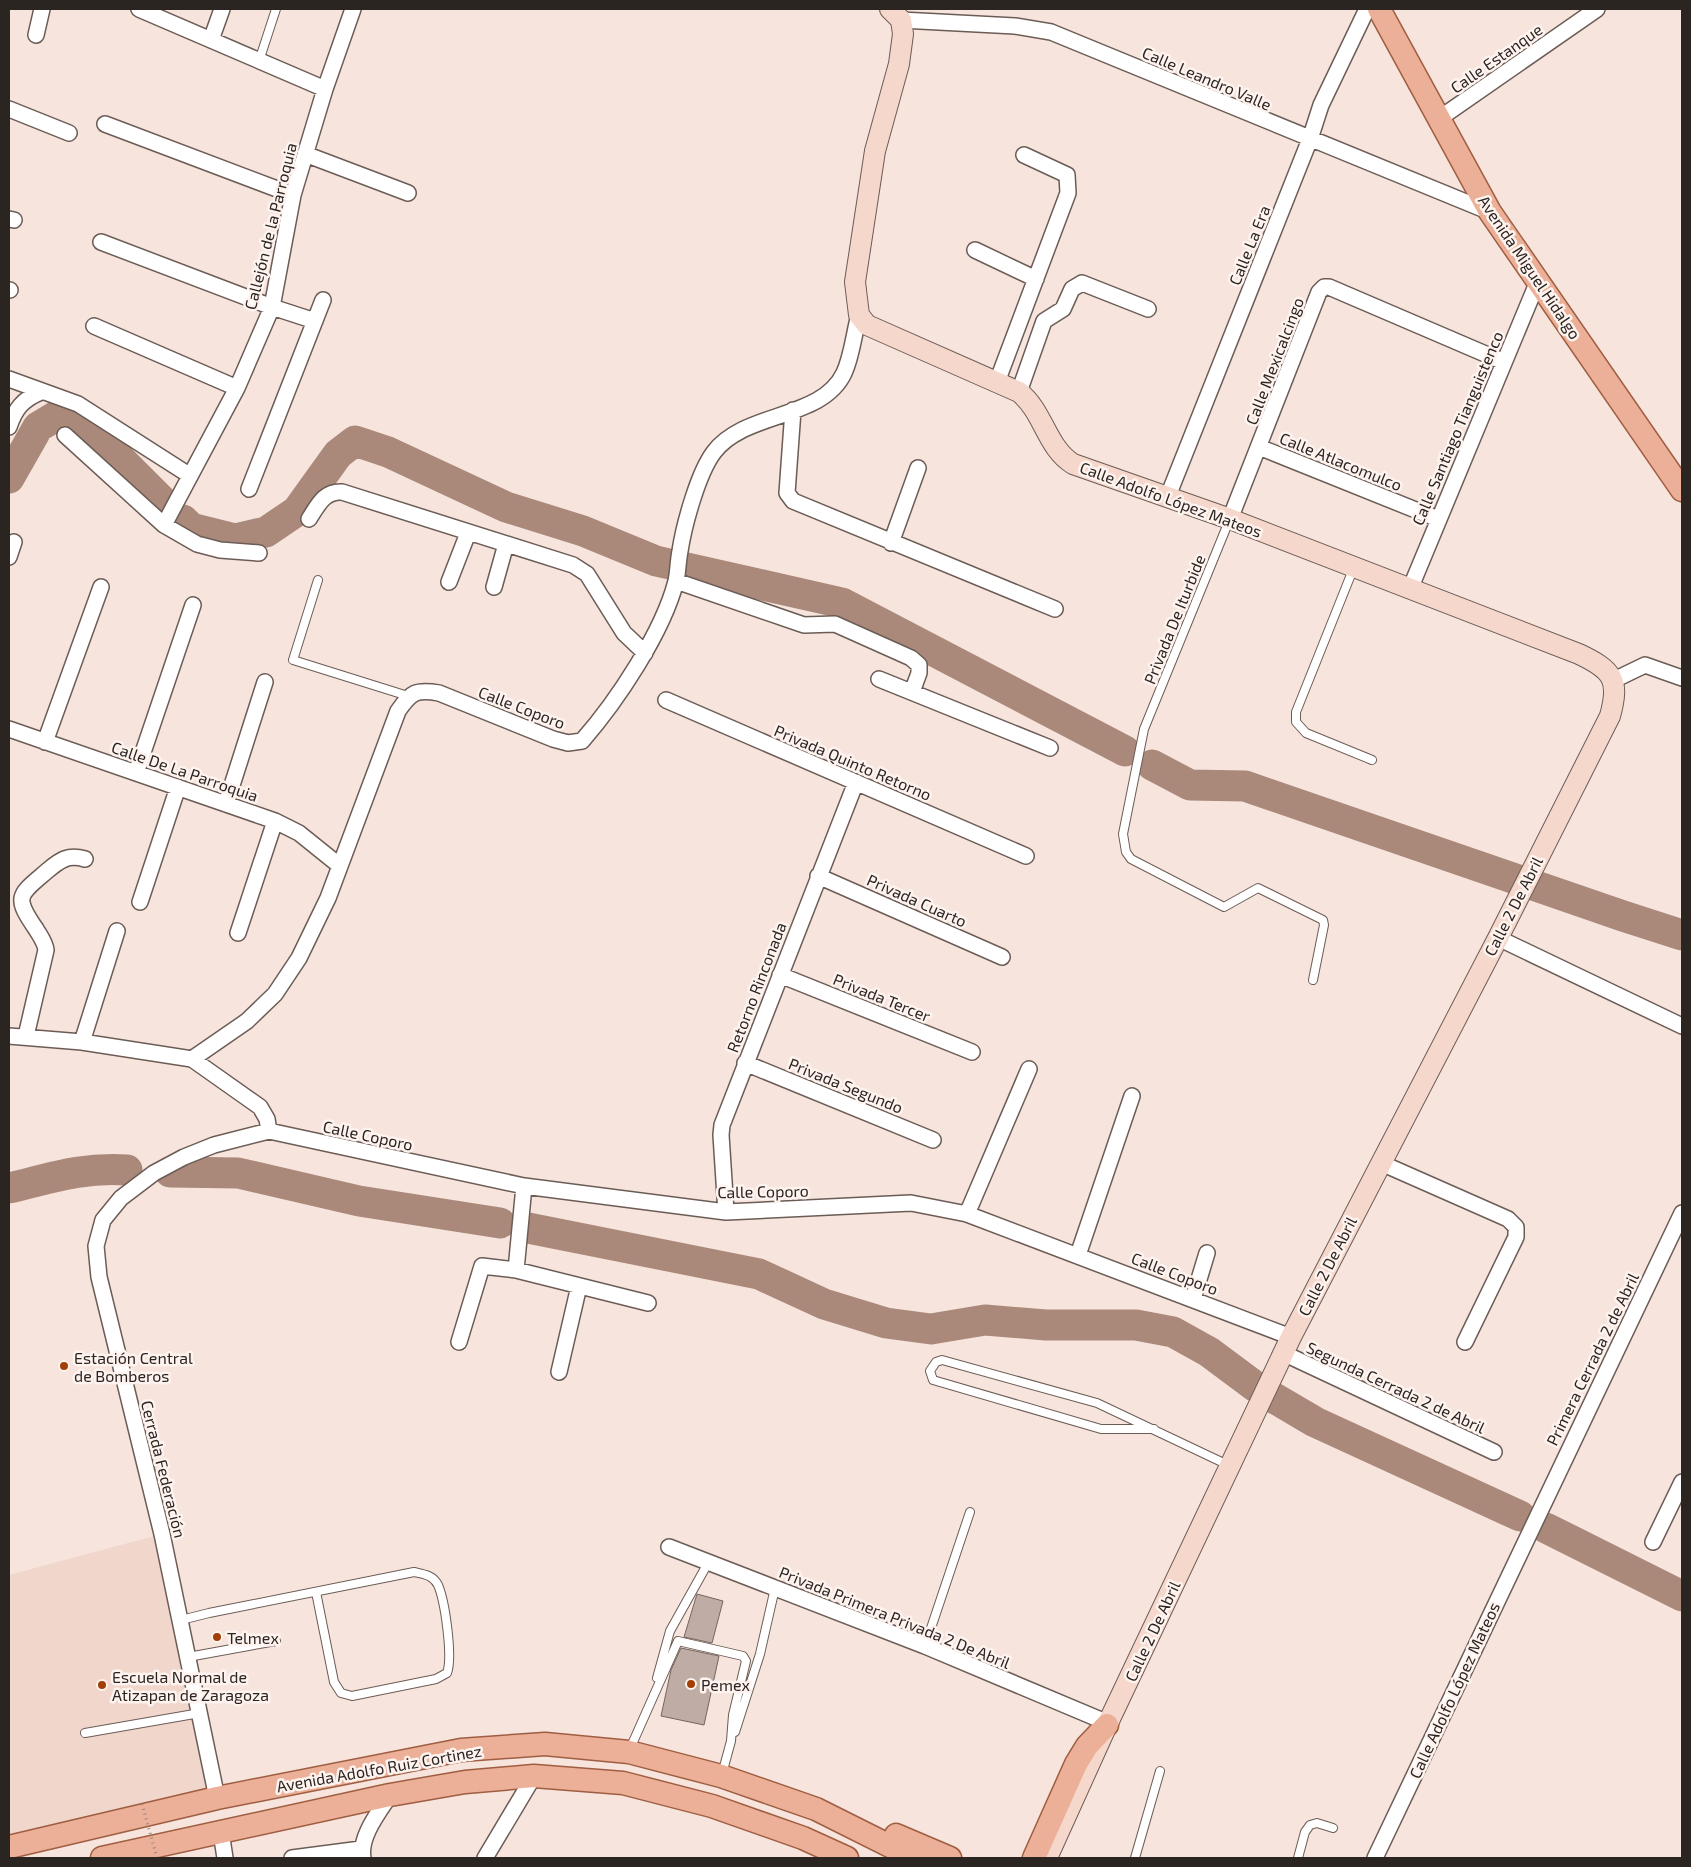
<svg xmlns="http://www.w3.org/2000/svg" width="1691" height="1867" viewBox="0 0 1691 1867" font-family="'Exo 2',sans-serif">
  <rect width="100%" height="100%" fill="#f6e4dd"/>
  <path fill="#f0d6cb" d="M162,1534L217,1798L9,1847V1575Z"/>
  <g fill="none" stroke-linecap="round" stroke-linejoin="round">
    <path stroke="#aa887a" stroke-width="31" d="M9,478L38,427L58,415L100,439L161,500
      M183,520L191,528L235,539L266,532L297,511L338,454L355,441L388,452L506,507L583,531L656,561L842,603L1125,751
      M1152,765L1190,785L1245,786L1623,916L1682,935
      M170,1172L238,1173L359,1201L500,1223
      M9,1188C51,1178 82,1167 127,1170
      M528,1228L759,1274L824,1304L886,1323L931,1329L985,1320L1046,1325H1136L1173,1332L1209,1352L1256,1387
      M1274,1398L1315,1422L1520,1516
      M1546,1528L1682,1596"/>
  </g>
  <path fill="#beaca5" stroke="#75655f" d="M697,1594L723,1601L712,1643L684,1637Z
    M681,1648L719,1656L704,1725L661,1716L671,1670Z"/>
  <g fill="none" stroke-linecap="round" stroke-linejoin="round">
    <defs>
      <path id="service" d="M259,61L276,9
        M1229,521L1144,729L1123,834L1126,852L1131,859L1224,907L1258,888L1323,920L1324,925L1313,980
        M1354,567L1296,712V722L1306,733L1372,760
        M318,580L293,660L408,696
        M1154,1429H1101L933,1380L930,1371L936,1362L942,1360L1097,1403L1228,1465
        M181,1620L209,1613L414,1572C423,1574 433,1575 438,1585C445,1601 453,1657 447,1673L436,1679L352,1696L341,1693L334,1682L316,1592
        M925,1646L970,1512
        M188,1657L276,1641
        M657,1678L670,1631L708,1563
        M735,1732L760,1654L775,1588
        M85,1733L200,1713
        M629,1751L678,1641L743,1656L746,1661L733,1715L731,1741L722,1774
        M1135,1858L1160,1771
        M1298,1858L1305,1832L1310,1825L1317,1823L1333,1828"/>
      <path id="minor" d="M139,9L325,89
        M901,20L1015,26L1051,32L1490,212
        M36,35L42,9
        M211,40L222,9
        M9,109L69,133
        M1440,118L1597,9
        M105,124L293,195
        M305,154L408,193
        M9,219L14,220
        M101,242L272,307L315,321
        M975,250L1036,279
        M9,290H10
        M94,326L237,388
        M9,379L78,404L189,475
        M997,382L1068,193L1067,175L1024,155
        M1019,392L1044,321L1063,309L1072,289L1082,283L1148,309
        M793,410L787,493L793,501L1055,609
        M9,427C15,409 23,399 41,392
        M65,435L164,525L197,544L220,550L259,553
        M1259,447L1438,519
        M249,489L323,300
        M1168,496L1310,139L1321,105L1367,9
        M309,519C318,505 324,491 342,492L573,565L587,574L624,633L645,653
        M1230,519L1319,292L1324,287H1329L1504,362
        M164,525L237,388L272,307L293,195L325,89L353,9
        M891,543L918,468
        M9,557L14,542
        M676,581L804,625L835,624L911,658L919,665V673L912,692
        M449,582L468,533
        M494,587L506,544
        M1410,589L1538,281
        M879,679L1050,748
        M1614,680L1645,665L1682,678
        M666,700L1026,856
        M9,729L275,821L299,833L340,866
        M45,742L101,587
        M136,773L193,605
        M226,804L265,682
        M818,876L1002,957
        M140,902L178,787
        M238,933L275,821
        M1498,938L1682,1026
        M780,975L972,1052
        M9,1036L82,1042L192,1059L260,1107L267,1119L269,1131
        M26,1036L46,950C45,942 40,936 36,929C13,896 19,895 47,871C60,860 68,854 85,859
        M82,1042L117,931
        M192,1059L247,1021L275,994L299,958L328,898L398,711C411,692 416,689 439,693L553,739L568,743L582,741C617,701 663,632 676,581C678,572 678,561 680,551C684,525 698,473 714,452C745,411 822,420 844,373C852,356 854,333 859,315
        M745,1063L933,1140
        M1381,1163L1508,1219L1516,1227V1237L1465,1342
        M726,1212L721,1135L722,1125L856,782
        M967,1214L1029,1069
        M1078,1255L1132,1096
        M516,1270L524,1186
        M1193,1299L1207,1253
        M459,1342L482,1266L516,1270L648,1303
        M1283,1353L1494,1452
        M559,1372L579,1286
        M1653,1542L1682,1482
        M669,1547L925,1646L1108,1723
        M217,1798L162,1534L99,1277L96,1246L103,1220L121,1198L154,1173L184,1157L214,1145L269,1131L524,1186L726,1212L911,1203L967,1214L1291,1337
        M221,1832L225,1858
        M292,1858L361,1849
        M363,1858C359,1837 379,1812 390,1795
        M485,1858L534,1776
        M1375,1858L1682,1213"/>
      <path id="secondary" d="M890,9L901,20L903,34L899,64L875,151L855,282L859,315L867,325L1019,392C1044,412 1046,447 1073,464L1230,519L1579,654C1613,670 1620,680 1610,716L1498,938L1291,1337L1108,1723L1047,1858"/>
      <path id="primary" d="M1379,9L1490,212L1682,490
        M896,1835L950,1858
        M9,1847L217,1798L461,1750L545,1744L629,1752L721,1776L816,1809L914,1858
        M102,1858L390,1795L465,1782L534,1776L623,1783L712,1806L803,1838L847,1858
        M1034,1858L1076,1764L1087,1746L1107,1725"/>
    </defs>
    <use href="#service" stroke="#6c5c56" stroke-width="10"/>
    <use href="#minor" stroke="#6c5c56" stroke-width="18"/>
    <use href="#secondary" stroke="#6c5c56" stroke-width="22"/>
    <use href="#primary" stroke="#9f5d41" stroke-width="25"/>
    <use href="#service" stroke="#fff" stroke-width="8"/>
    <use href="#minor" stroke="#fff" stroke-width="15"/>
    <use href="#secondary" stroke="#f5d7cb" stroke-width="20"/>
    <use href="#primary" stroke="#ebb097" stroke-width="22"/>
    <path stroke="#958883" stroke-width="3" stroke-dasharray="1 4" stroke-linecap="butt" d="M142,1804L157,1858"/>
  </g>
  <g fill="#a23f07" stroke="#fef3ee" stroke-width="2">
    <circle cx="64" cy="1366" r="5"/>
    <circle cx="217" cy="1637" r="5"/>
    <circle cx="691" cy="1684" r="5"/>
    <circle cx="102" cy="1685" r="5"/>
  </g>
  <g text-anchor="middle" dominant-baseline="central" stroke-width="5" stroke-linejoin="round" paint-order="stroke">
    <g font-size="16" fill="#2b2522" stroke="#fef3ee">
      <text transform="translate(1496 58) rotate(-35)">Calle Estanque</text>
      <text transform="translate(1207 78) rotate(23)">Calle Leandro Valle</text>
      <text transform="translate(270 226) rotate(-76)">Callejón de la Parroquia</text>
      <text transform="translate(1249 245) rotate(-68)">Calle La Era</text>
      <text transform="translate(1530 267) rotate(56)">Avenida Miguel Hidalgo</text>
      <text transform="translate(1274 361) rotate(-69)">Calle Mexicalcingo</text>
      <text transform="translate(1457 428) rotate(-67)">Calle Santiago Tianguistenco</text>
      <text transform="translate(1341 461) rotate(22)">Calle Atlacomulco</text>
      <text transform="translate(1171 499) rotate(20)">Calle Adolfo López Mateos</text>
      <text transform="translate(1174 619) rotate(-68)">Privada De Iturbide</text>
      <text transform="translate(522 707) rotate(21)">Calle Coporo</text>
      <text transform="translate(853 762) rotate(23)">Privada Quinto Retorno</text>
      <text transform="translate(185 771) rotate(19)">Calle De La Parroquia</text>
      <text transform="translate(917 900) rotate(24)">Privada Cuarto</text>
      <text transform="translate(1513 906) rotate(-63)">Calle 2 De Abril</text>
      <text transform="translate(756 987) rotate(-69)">Retorno Rinconada</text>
      <text transform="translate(882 997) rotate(22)">Privada Tercer</text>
      <text transform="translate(846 1085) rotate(22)">Privada Segundo</text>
      <text transform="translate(368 1135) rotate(12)">Calle Coporo</text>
      <text transform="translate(763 1191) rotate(-1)">Calle Coporo</text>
      <text transform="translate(1327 1266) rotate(-63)">Calle 2 De Abril</text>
      <text transform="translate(1175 1273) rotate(21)">Calle Coporo</text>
      <text transform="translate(1592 1359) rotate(-64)">Primera Cerrada 2 de Abril</text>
      <text transform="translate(1396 1387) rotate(25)">Segunda Cerrada 2 de Abril</text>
      <text transform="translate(164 1469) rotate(76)">Cerrada Federación</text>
      <text transform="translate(895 1617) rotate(22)">Privada Primera Privada 2 De Abril</text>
      <text transform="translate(1152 1631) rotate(-65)">Calle 2 De Abril</text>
      <text transform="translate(1454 1690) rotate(-65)">Calle Adolfo López Mateos</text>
      <text transform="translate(379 1768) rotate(-10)">Avenida Adolfo Ruiz Cortinez</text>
    </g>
    <g font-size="16" fill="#2b2522" stroke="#fef3ee" text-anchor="start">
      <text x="74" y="1357">Estación Central<tspan x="74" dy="18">de Bomberos</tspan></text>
      <text x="227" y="1637">Telmex</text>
      <text x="112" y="1676">Escuela Normal de<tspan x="112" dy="18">Atizapan de Zaragoza</tspan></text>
      <text x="701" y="1684">Pemex</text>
    </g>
  </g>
  <rect width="1691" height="1867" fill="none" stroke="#2b2522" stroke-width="20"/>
</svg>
